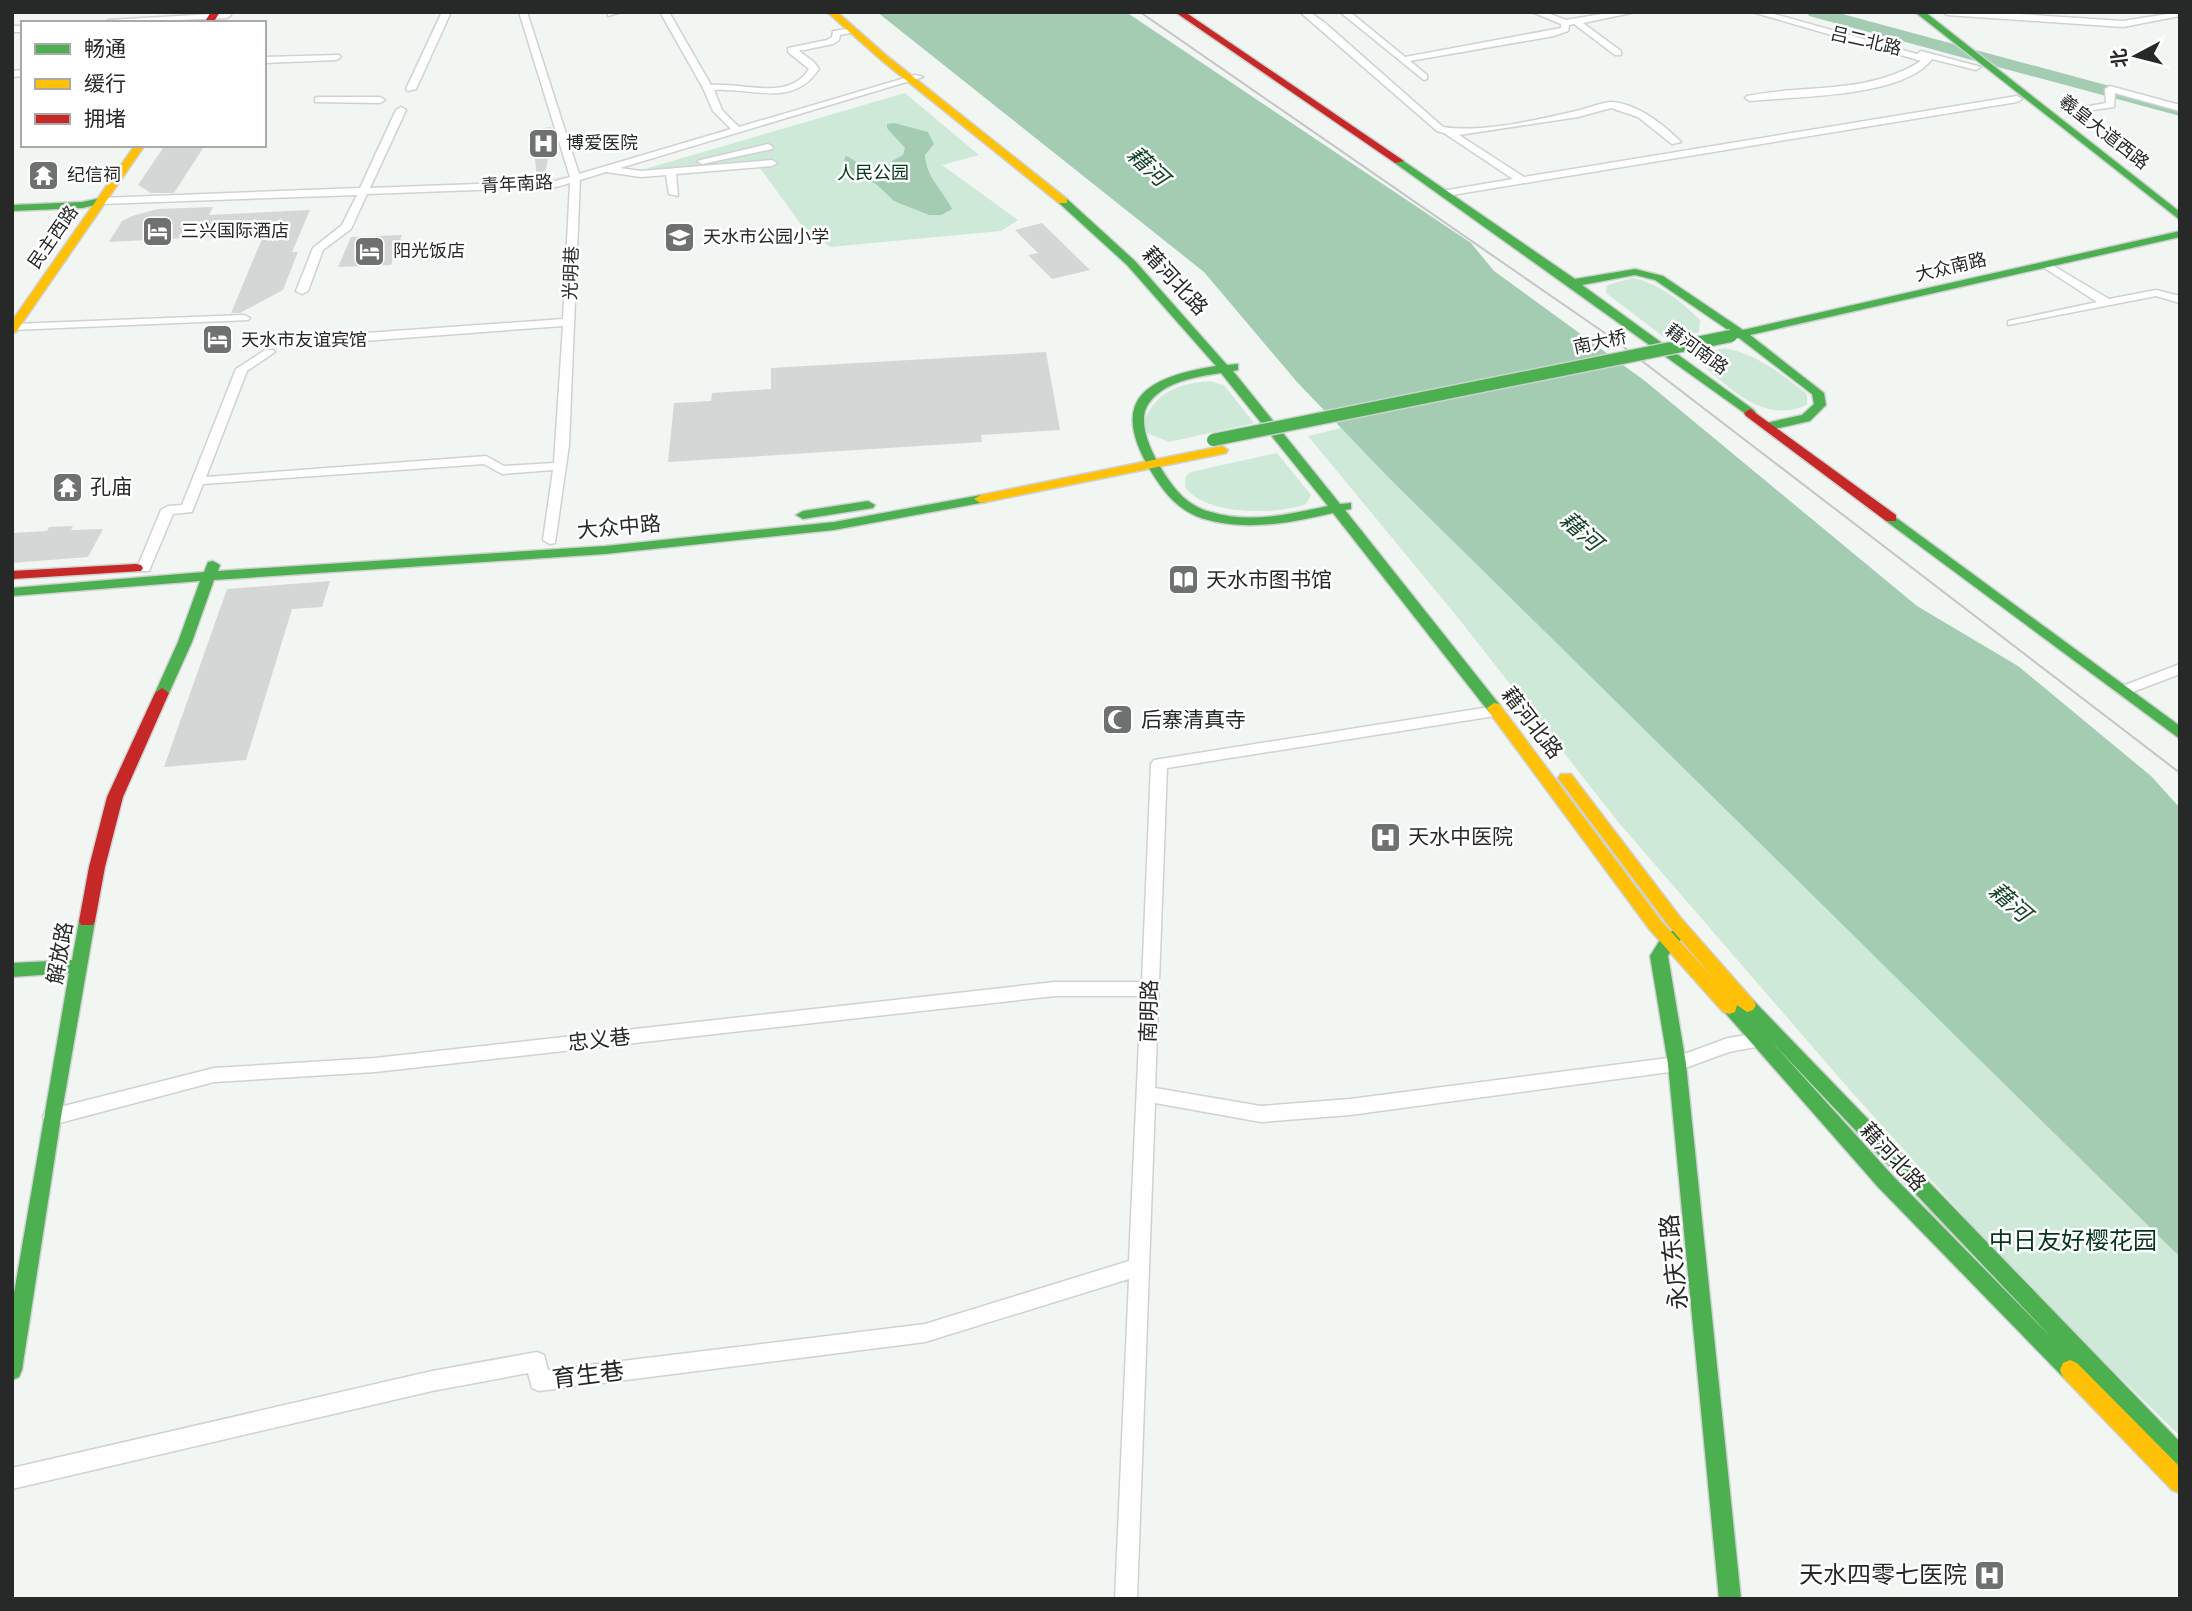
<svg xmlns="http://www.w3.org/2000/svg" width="2192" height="1611" viewBox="0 0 2192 1611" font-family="'Fira Sans','Noto Sans SC',sans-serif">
  <rect width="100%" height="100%" fill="#f1f6f3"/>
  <path fill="#cee9d8" d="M905,93L979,155L942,165L1018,220L1001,231L830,247L800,223L757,164L647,173L648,168Z
    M1633,278C1660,284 1681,301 1700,320L1699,332L1669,341L1606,293L1607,285Z
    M1725,348C1758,355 1780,373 1807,394V405C1760,426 1726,383 1691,355Z
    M1209,381L1224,385L1254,423L1169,442L1147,433L1143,424C1155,392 1177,384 1209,381Z
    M1341,428L2180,1257V1436L2026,1285L1849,1089L1619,823L1459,619L1308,436Z
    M1277,453L1311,495L1306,504C1276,515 1206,516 1185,487L1186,476L1191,472Z"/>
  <path fill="#a3ccb3" d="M877,12H1126L1471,243L1494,271L1645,381L1917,606L2018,666L2151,776L2180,808V1257L1390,479L1297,382L1204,272Z
    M894,123L928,132L934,144L925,155C926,178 943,190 952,209L941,215H929L894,201L876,184L850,174L844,160L846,156C863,162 865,182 886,171L892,161L903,155L905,148L887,128V124Z"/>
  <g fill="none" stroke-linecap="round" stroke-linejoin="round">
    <path fill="#a3ccb3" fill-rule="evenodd" d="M1807,12H1835L2180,105V116L1809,16Z"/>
  </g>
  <path fill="#d4d7d5" d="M551,127L555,158L548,159L544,179H537L532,130Z
    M165,145H205L174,193H151L138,185Z
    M213,207L209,215L310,210L292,252H298L283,290L240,313H231L264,234L109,242L122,221L132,216L158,209Z
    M1042,223L1090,270L1052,279L1028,255L1038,253L1015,230Z
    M402,235L391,265L338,267L351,237Z
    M1046,352L1060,430L981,435L982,442L668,462L674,403L711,401L712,393L771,389V368Z
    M73,526L71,530L103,529L88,557L12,563V533L47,531L49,527Z
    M330,581L322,607L292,609L246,760L164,767L227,589Z"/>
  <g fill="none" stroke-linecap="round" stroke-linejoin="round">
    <defs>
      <path id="street" d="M442,12H451L416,89L408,91L406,89Z
        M519,12H527L579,174L731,129L713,111L703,88L660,12H669L711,85C744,82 788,102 809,69L788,52V48L827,40L832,37L833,31L855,28V32L840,35L839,40L833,44L799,51L814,62L819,69C792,109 753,87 714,90L722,110L739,127L915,75L923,77L620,168L641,171L772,160L777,163L772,166L676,174L678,196L669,194L666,175L641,177L606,172L580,180L569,445L555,543L550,544L543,540L553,470L502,474L484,464L203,484L192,512L173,514L149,571H139L137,568L161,510L168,506L182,505L236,369L265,350H273L275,352L247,371L206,477L486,456L504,466L554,463L563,326L296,346L290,342L296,338L563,319L570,183L556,187L367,194L351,229L323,250L308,291L302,294L296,291L313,248L342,225L357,195L101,204L96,201L101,198L360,188L396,110L401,107L406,110L370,188L555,181L570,177Z
        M608,12H622L608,16Z
        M1300,12H1310L1325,23L1443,127C1483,133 1536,120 1576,111C1587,109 1601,102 1612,102C1638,104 1664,125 1681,142L1672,144L1638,117L1611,108L1578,117L1459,135L1524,177L2017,96L2022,99L2017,102L1446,196L1442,195V191L1513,179L1444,133L1437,131Z
        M1340,12H1350L1405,57L1561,28V24L1532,12H1545L1566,20L1614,12H1636L1583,23L1621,51V55H1615L1574,24L1569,25L1568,31L1554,36L1410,61L1427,75V79L1424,80Z
        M1752,12H1767L1917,54L1921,51L1981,67L1976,70L1932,59C1903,98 1796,96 1750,101L1745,98L1747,96C1806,84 1867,95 1921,61Z
        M1943,12H1989L2123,21L2180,12V16L2123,27L1947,15Z
        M230,13L231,15L227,18L105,23L109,20Z
        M12,26H23V32H12Z
        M339,55L341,57L336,60L264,63V57Z
        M23,70V76L12,77V71Z
        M2110,86L2180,105V111L2115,93L2114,107L2072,113L2067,110L2106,103L2105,89Z
        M318,97H380L385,100L380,103L315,102V98Z
        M768,144L773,147L772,149L702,164L697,161Z
        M2047,262L2109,299L2156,290L2180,296V303L2156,296L2008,325V321L2097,302L2043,267V263Z
        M244,315L250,318L248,320L12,330L14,324Z
        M2180,664V674L2122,696L2115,691L2117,688Z
        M1496,706L1501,707L1503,711L1501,715L1167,768L1155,1088L1261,1106L1350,1099L1676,1057L1728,1038L1765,1032L1771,1034L1774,1039L1771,1044L1729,1052L1677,1071L1350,1115L1261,1122L1155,1103L1137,1599H1115L1129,1279L925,1342L539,1391L532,1388L528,1373L432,1391L12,1489V1468L432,1371L537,1352L544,1355L548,1370L925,1324L1129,1261L1141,996H1055L375,1072L214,1082L52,1125L45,1122L43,1117L45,1112L52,1109L214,1068L375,1058L1055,982H1142L1151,764L1154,760Z"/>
      <path id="fast" d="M1915,12H1925L2180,212V220Z
        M1399,158L1575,279L1635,269L1663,276L1743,330L2180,231V237L1750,335L1824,393L1826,405L1810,421L1770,430L1764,426L1766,423L1802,415L1814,404L1812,394L1739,338H1727V334L1731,332L1655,280L1635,275L1582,285L1754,410L1756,413L1750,417L1395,163L1394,161Z
        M101,198L105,199V203L82,208L12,211V205L82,202Z
        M1059,199H1067L1135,261L1227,365L1238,364V370L1233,371L1340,504L1351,503V509L1345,510L1499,704L1501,708L1499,712H1489L1333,513C1290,523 1245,532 1201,518C1176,509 1162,490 1149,468C1108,397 1149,377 1216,366L1127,265L1059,203ZM1221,373L1328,506C1290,514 1249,524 1211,512C1201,510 1191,504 1183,497C1165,480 1131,426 1149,403C1165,381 1196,377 1221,373Z
        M981,495L988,499L986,502L834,530L605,554L214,580L192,642L169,693L162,698L155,693L178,642L200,581L12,596V588L204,572L208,562L213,561L220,565L218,571L605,546L834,522Z
        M868,501L875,505L873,508L803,519L796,515L803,511Z
        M1891,514L2180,726V739L1886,521V515Z
        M87,915L93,917L95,921L61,1117L22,1370L19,1377L12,1380V1305L69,973L12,977V963L72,960L79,921L81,917Z
        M1679,928L1685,929L1687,934L1675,945L1668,956L1686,1064L1741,1599H1719L1668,1064L1650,956L1663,935Z
        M1747,998L1753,1000L2180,1442V1467L2172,1464L2078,1365L2080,1370L2077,1377L2070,1380L2063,1377L1878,1187L1720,1007L1723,1002L1729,1000L1739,1006L1741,1000ZM1770,1040L2052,1338L1892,1175Z"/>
      <path id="slow" d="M827,12H837L887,56L1067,199V203H1059L881,60Z
        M135,145H145L16,332L12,333V321Z
        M1222,446L1228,450L1226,453L981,503L974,499L981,495Z
        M1494,703L1499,704L1662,922L1715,980L1668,925L1558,778L1561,774H1571L1680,917L1753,1000L1756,1005L1753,1010L1747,1012L1737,1005L1735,1012L1729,1014L1723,1012L1650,930L1489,712L1487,708Z
        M2070,1360L2077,1363L2180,1467V1493L2172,1490L2063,1377L2060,1370L2063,1363Z"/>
      <path id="jam" d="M211,12H220L213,23H204Z
        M1175,12H1185L1404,161L1395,163Z
        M1750,409L1896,515V521H1886L1746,416L1744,413Z
        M136,564L141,565L143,568L141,571L12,579V571Z
        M162,688L169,693L123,797L105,867L95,921L93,925H81L79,921L89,867L107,797L155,693Z"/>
    </defs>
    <use href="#street" stroke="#cfd2d1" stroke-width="3"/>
    <use href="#fast" stroke="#cfd2d1" stroke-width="3"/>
    <use href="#slow" stroke="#cfd2d1" stroke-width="3"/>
    <use href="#jam" stroke="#cfd2d1" stroke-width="3"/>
    <use href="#street" fill="#fdfefd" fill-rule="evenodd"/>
    <use href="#fast" fill="#4caf50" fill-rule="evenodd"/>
    <use href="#slow" fill="#ffc107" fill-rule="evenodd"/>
    <use href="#jam" fill="#c62828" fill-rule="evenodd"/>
    <path stroke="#c4c5c4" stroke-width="2" d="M1140,12L1612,338L2180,773"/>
    <defs>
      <path id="fast-bridge" d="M1213,440L1731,336"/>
    </defs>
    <use href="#fast-bridge" stroke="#cfd2d1" stroke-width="15" stroke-linecap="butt"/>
    <use href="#fast-bridge" stroke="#4caf50" stroke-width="12"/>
  </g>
  <defs>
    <symbol id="hospital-square" viewBox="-11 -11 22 22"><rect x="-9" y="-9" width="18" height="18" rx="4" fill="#6e716f" stroke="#fff"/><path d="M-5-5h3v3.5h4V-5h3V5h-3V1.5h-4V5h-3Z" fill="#fff"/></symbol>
    <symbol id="temple-square" viewBox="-11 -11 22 22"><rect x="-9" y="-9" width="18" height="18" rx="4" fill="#6e716f" stroke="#fff"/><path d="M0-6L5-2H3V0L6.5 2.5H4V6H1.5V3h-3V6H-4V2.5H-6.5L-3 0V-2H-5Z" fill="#fff"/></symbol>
    <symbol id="hotel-square" viewBox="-11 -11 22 22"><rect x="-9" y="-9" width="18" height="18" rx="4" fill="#6e716f" stroke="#fff"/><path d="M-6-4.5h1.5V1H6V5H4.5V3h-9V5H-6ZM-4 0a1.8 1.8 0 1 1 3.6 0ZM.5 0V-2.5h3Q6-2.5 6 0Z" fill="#fff"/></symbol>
    <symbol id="school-square" viewBox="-11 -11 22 22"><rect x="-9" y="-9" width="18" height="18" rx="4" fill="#6e716f" stroke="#fff"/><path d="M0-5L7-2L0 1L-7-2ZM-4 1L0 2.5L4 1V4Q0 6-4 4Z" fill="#fff"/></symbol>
    <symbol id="library-square" viewBox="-11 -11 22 22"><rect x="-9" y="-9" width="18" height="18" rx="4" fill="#6e716f" stroke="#fff"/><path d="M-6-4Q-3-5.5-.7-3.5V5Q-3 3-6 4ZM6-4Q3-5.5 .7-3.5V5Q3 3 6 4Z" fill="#fff"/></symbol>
    <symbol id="mosque-square" viewBox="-11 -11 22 22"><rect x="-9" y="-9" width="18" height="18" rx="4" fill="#6e716f" stroke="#fff"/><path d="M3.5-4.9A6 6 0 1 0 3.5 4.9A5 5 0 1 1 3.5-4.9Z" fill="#fff"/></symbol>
  </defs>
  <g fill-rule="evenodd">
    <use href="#hospital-square" x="526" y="126" width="35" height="35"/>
    <use href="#temple-square" x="26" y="158" width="35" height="35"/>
    <use href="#hotel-square" x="140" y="214" width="35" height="35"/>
    <use href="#school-square" x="662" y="220" width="35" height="35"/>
    <use href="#hotel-square" x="352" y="234" width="35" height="35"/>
    <use href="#hotel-square" x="200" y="322" width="35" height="35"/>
    <use href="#temple-square" x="50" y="470" width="35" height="35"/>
    <use href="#library-square" x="1166" y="562" width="35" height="35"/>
    <use href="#mosque-square" x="1100" y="702" width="35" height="35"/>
    <use href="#hospital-square" x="1368" y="820" width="35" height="35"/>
    <use href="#hospital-square" x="1972" y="1558" width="35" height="35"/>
  </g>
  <g text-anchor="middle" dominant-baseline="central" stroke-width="5" stroke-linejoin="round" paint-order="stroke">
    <g font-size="18" fill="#272928" stroke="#fff">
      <text transform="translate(1866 41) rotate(13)">吕二北路</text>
      <text transform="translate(2104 132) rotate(38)">羲皇大道西路</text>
      <text transform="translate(517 184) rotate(-3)">青年南路</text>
      <text transform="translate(53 237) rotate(-55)">民主西路</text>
      <text transform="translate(1951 267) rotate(-13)">大众南路</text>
      <text transform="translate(571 273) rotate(-88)">光明巷</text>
      <text transform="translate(1600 342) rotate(-12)">南大桥</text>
      <text transform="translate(1697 349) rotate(36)">藉河南路</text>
    </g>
    <g font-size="18" fill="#272928" stroke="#fff" text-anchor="start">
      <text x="566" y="143">博爱医院</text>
      <text x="67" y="175">纪信祠</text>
      <text x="181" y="231">三兴国际酒店</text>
      <text x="703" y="237">天水市公园小学</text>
      <text x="393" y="251">阳光饭店</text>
      <text x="241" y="340">天水市友谊宾馆</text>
    </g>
    <g font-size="18" fill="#06351e" stroke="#fff">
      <text x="873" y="173">人民公园</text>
    </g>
    <g font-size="21" fill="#272928" stroke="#fff">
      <text transform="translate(1175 281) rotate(47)">藉河北路</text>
      <text transform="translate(619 527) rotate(-5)">大众中路</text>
      <text transform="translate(1532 723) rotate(52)">藉河北路</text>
      <text transform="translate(60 953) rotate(-80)">解放路</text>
      <text transform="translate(1149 1011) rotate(-88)">南明路</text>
      <text transform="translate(599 1040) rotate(-6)">忠义巷</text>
      <text transform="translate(1893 1157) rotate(47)">藉河北路</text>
    </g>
    <g font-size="21" fill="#272928" stroke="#fff" text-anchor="start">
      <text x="90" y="487">孔庙</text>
      <text x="1206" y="580">天水市图书馆</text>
      <text x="1141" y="720">后寨清真寺</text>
      <text x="1408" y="837">天水中医院</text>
    </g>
    <g font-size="23" font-style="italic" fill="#18442c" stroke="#fff">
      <text transform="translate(1148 166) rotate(43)">藉河</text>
      <text transform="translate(1581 531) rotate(41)">藉河</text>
      <text transform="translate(2010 902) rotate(41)">藉河</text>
    </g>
    <g font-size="24" fill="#06351e" stroke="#fff">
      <text x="2073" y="1241">中日友好樱花园</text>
    </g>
    <g font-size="24" fill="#272928" stroke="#fff">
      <text transform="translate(1674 1262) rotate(-96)">永庆东路</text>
      <text transform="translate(588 1375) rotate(-7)">育生巷</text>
    </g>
    <g font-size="24" fill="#272928" stroke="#fff" text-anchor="end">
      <text x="1967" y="1575">天水四零七医院</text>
    </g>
  </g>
  <rect width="2192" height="1611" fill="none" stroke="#272928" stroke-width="28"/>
  <rect x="21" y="21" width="245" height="126" fill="#ffffff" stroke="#a9a9a9" stroke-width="2"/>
  <rect x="35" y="44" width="35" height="10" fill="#4caf50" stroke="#a9a9a9" stroke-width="2"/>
  <text x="84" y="56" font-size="21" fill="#272928">畅通</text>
  <rect x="35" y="79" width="35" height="10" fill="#ffc107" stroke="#a9a9a9" stroke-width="2"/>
  <text x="84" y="91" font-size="21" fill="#272928">缓行</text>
  <rect x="35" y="114" width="35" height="10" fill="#c62828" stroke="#a9a9a9" stroke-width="2"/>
  <text x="84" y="126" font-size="21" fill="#272928">拥堵</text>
  <g transform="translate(2136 56) rotate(263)" stroke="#ffffff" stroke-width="5" paint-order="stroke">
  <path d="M0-5L12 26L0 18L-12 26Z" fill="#272928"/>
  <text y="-10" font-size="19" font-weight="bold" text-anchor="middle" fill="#272928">北</text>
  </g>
</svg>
